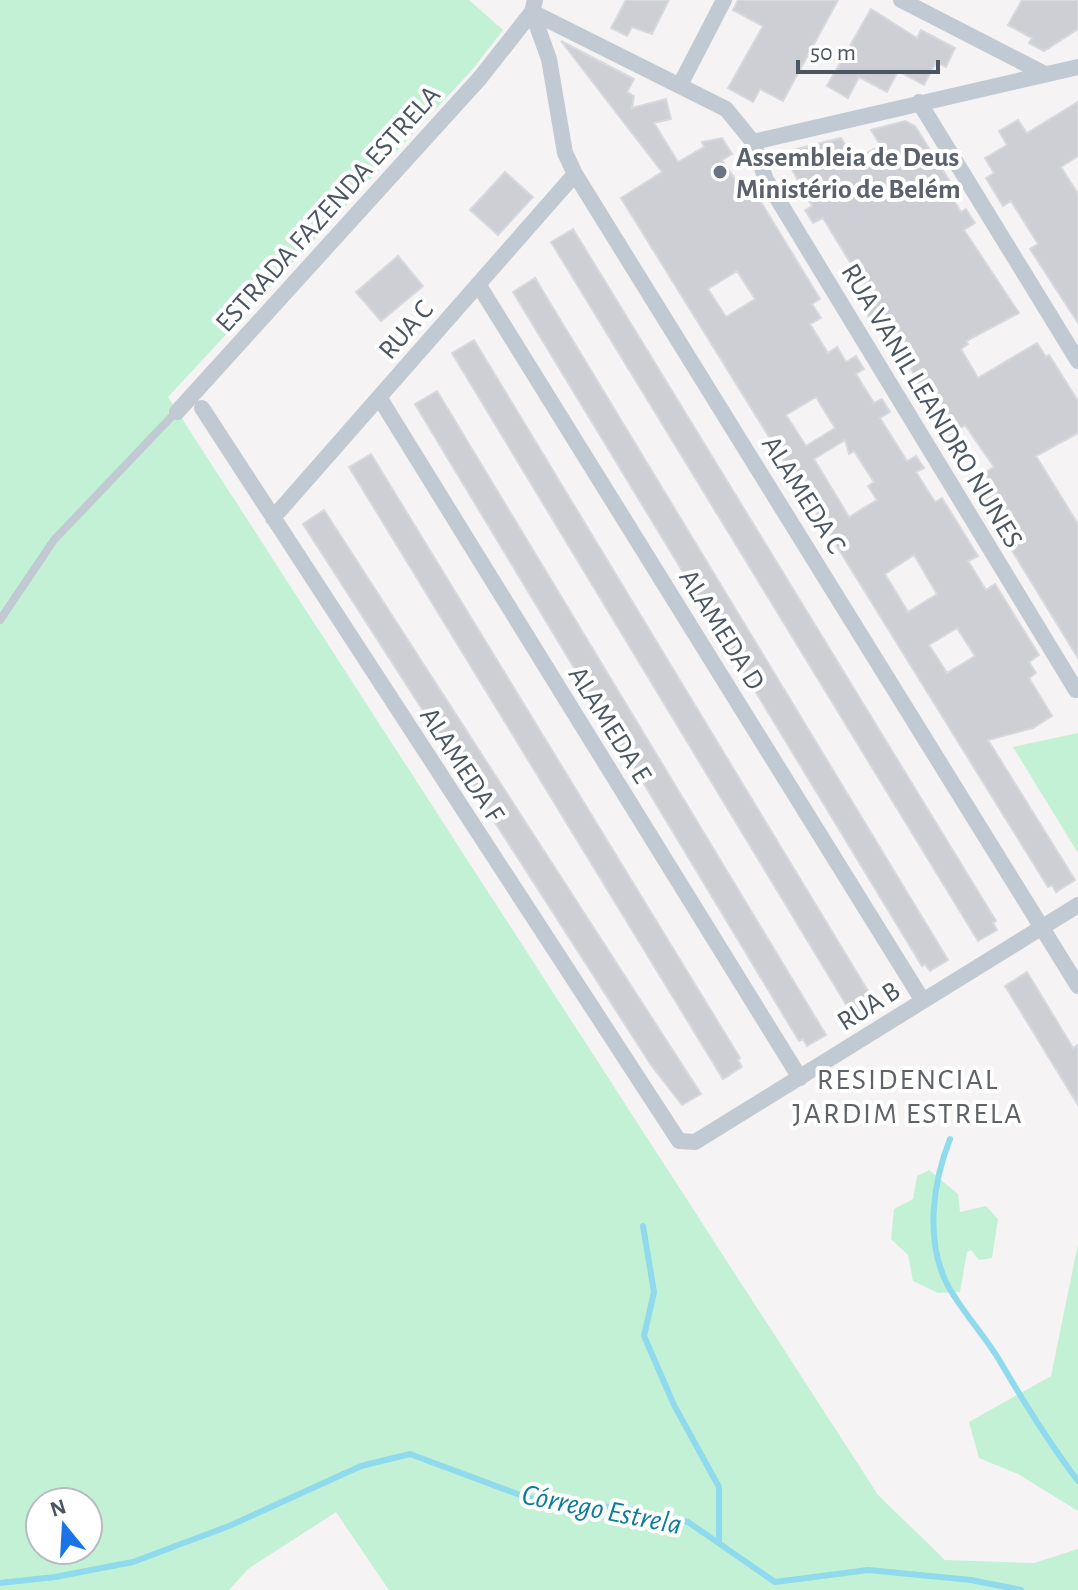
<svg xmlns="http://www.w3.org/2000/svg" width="1078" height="1590" viewBox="0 0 1078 1590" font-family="'Alegreya Sans',sans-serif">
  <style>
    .green { fill: #c3f1d5; fill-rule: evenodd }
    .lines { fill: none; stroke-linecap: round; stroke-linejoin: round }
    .stream { stroke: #90daee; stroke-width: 6 }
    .building { fill: #cdcfd5; stroke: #d7d9de; stroke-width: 2; fill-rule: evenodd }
    .lane { stroke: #c1cad2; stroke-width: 8 }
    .street { stroke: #c1cad2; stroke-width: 16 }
    .worship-dot { fill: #6b7280; stroke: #fff; stroke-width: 3 }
    .labels { text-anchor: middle; stroke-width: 8; stroke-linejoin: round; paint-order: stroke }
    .worship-label { font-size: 28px; font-weight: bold; fill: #5b616d; stroke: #fff; text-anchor: start }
    .street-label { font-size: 28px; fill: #4a5661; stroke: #fff }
    .neighbourhood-label { font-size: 30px; letter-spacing: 2px; fill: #5f6368; stroke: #fff }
    .water-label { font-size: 30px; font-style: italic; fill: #0c7c9b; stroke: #fff }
  </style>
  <rect width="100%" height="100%" fill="#f5f3f3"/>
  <path class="green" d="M0 0H469L503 30 472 70 168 397 878 1495 945 1560 1034 1563 1078 1549V1590H389L336 1512 248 1569 229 1590H0ZM40 1502H88V1550H40Z
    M1078 733V853L1013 747Z
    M929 1170 958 1194 960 1212 986 1206 998 1219 992 1258 979 1260 971 1250 967 1252 960 1292 938 1293 913 1281 908 1255 891 1239 894 1209 913 1199 917 1176Z
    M1078 1244V1511L1018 1474 979 1458 969 1422 1051 1376Z"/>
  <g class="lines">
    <path class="stream" d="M950 1139C933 1182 925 1238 946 1282 960 1310 985 1335 1001 1363 1025 1404 1049 1443 1078 1481
      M643 1226 654 1292 644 1336 674 1405 719 1487V1543
      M0 1583 55 1577 133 1562 229 1526 361 1466 410 1454 528 1498 628 1509 688 1522 775 1582 868 1570 971 1580 1021 1590"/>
  </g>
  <path class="building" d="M626 0H669L652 34 632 27 627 36 611 28Z
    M738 0H838L783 101 760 89 753 102 728 88 763 26 733 10Z
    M1022 0H1078V29L1044 51 1029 43 1032 38 1008 25Z
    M871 9 917 38 921 30 955 48 946 67 936 62 924 85 898 71 887 92 859 77 848 98 827 86Z
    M561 41 634 79 627 92 634 96 632 108 666 99 671 119 654 123 678 162 704 147 702 142 722 138 732 154 722 160 742 189 750 184 820 299 812 304 821 318 810 324 828 353 837 347 846 362 856 356 864 369 856 374 874 403 882 399 890 412 880 418 907 461 916 456 924 468 916 472 935 502 942 498 978 556 968 561 986 590 995 584 1039 655 1029 662 1036 673 1029 678 1052 716 1033 728 988 740 1075 880 1056 892 1052 885 1048 887 621 198 662 172ZM737 271 755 299 726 317 708 289ZM816 397 835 428 806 446 786 415ZM845 440 849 454 854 451 874 482 868 486 877 500 849 517 814 459ZM914 555 937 594 908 612 885 574ZM957 628 975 656 947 673 929 645Z
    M1078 102V156L1061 167 1078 194V323L1030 249 1038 244 1011 201 1003 206 986 178 994 173 985 158 1007 145 999 131 1018 120 1027 133Z
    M905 121 915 126 949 180 943 183 961 212 966 209 975 223 964 230 1019 313 966 341 968 344 961 349 978 378 1037 343 1046 357 1049 355 1078 401V433L1036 456 1078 524V658L987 510 990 508 982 494 986 491 978 477 994 467 965 425 947 436 900 348 896 351 878 321 873 324 866 312 876 305 823 218 813 223 805 210 812 206 789 164 801 157 797 149 841 138 855 161 880 145 871 130Z
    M505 172 533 197 498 235 470 210Z
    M573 229 996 921 993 923 997 930 978 941 551 242Z
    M398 256 423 286 381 321 356 292Z
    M535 278 948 960 930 971 925 964 922 966 513 292Z
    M474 340 871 996 868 998 872 1005 853 1016 452 353Z
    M437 391 826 1035 807 1046 803 1039 799 1041 415 404Z
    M371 454 740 1058 738 1060 742 1067 723 1079 349 467Z
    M324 510 701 1094 682 1105 651 1065 303 524Z
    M1027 972 1073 1048 1078 1045V1105L1005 986Z"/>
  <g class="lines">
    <path class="lane" d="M0 620 54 540 176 412"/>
    <path class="street" d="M901 0 1045 74
      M532 12 549 59 565 153 575 174 1078 986
      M532 12 726 109 753 142 766 180 1076 690
      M680 85 724 0
      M919 102 1078 361
      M753 142 1078 67
      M478 284 923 1001
      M379 397 800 1078
      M202 408 679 1141 695 1142 1078 905
      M177 412 480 78 532 12 535 0
      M273 518 575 174"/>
  </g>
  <circle class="worship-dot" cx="720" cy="172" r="8"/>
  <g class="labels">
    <g class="worship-label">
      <text x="736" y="166">Assembleia de Deus<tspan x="736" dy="32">Ministério de Belém</tspan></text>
    </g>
    <g class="street-label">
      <text transform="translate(327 208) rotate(-48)" y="10">ESTRADA FAZENDA ESTRELA</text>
      <text transform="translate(405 329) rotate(-49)" y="10">RUA C</text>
      <text transform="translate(933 405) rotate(59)" y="10">RUA VANIL LEANDRO NUNES</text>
      <text transform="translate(805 494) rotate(58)" y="10">ALAMEDA C</text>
      <text transform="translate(723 629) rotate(58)" y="10">ALAMEDA D</text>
      <text transform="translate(611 724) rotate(58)" y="10">ALAMEDA E</text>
      <text transform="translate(463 764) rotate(57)" y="10">ALAMEDA F</text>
      <text transform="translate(868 1005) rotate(-32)" y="10">RUA B</text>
    </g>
    <g class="neighbourhood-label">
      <text x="908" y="1089">RESIDENCIAL<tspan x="908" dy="34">JARDIM ESTRELA</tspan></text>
    </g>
    <g class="water-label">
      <text transform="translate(602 1509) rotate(11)" y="10">Córrego Estrela</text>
    </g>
  </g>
  <g transform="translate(64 1526) rotate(342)"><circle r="38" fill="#ffffff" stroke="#b7bbc0" stroke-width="2"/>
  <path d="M0-6L14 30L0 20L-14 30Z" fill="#1a73e8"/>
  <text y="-12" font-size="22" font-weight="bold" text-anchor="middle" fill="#4a5661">N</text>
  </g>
  <path d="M798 60v12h140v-12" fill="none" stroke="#4a5661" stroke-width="4"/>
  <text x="810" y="60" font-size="24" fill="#4a5661" stroke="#ffffff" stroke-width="6" paint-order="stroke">50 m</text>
</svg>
